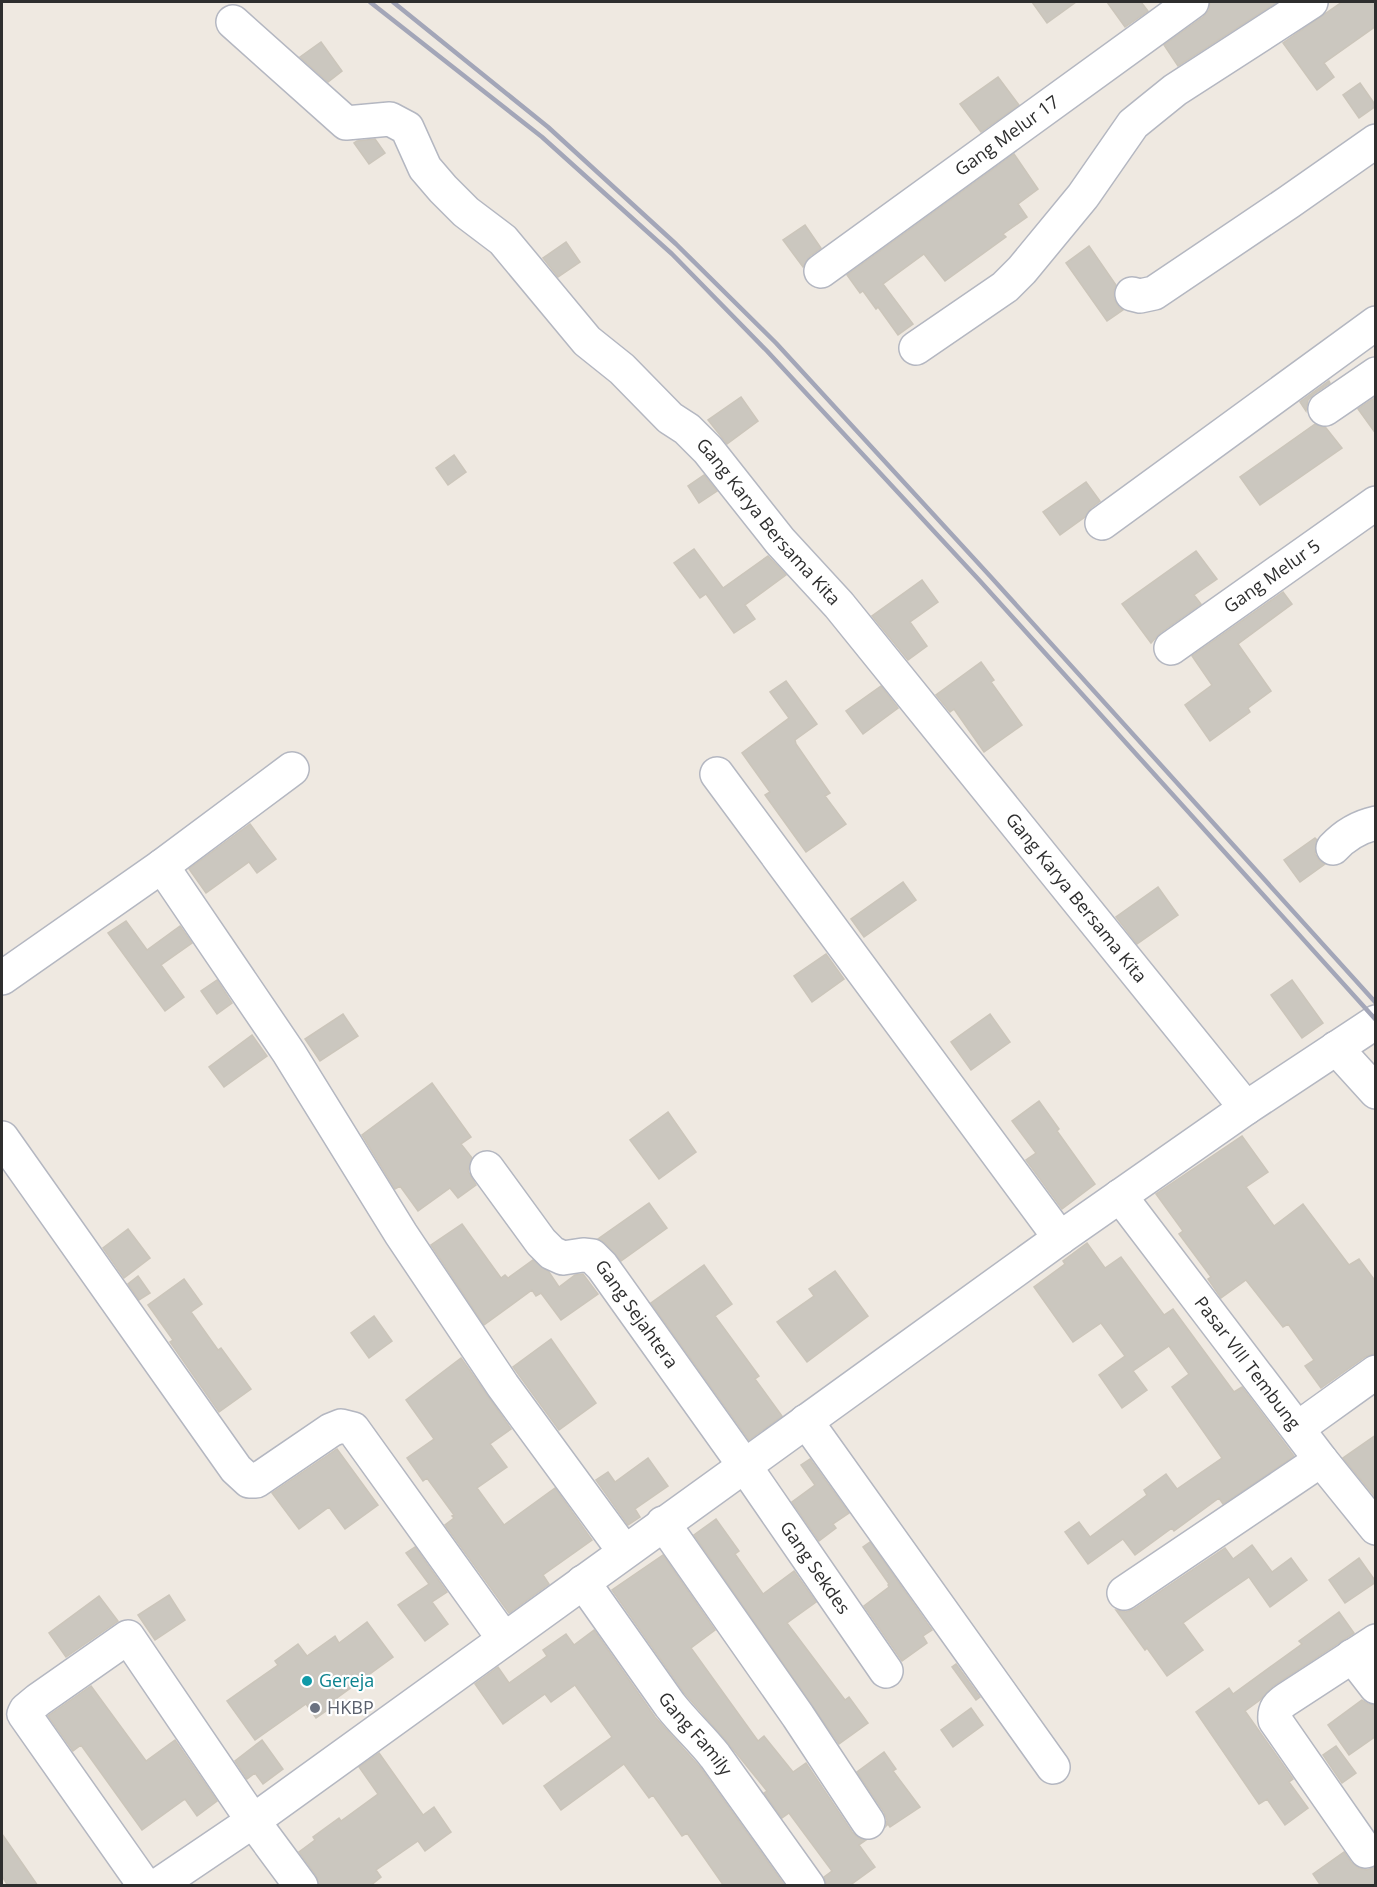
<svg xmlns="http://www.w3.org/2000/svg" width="1377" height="1887" viewBox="0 0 1377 1887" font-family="'Open Sans',sans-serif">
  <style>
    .building { fill: #cbc7bf; stroke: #cbc5ba; stroke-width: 1.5 }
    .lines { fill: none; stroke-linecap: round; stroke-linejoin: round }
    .minor-casing { stroke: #b4b7c1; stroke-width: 36 }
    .minor { stroke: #fff; stroke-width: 33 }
    .rail { stroke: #a3a6b8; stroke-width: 4.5 }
    .culture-dot { fill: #0f9aa8; stroke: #fff; stroke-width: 2 }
    .worship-dot { fill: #6b7280; stroke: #fff; stroke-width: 2 }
    .labels { text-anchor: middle; stroke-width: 4.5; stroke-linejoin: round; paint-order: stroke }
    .street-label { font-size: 18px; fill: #2e2e2e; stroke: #fff }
    .culture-label { font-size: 18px; fill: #0d838f; stroke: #fff; text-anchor: start }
    .worship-label { font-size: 18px; fill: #5b616d; stroke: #fff; text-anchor: start }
  </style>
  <rect width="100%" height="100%" fill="#efe9e1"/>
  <path class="building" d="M1032 2H1076L1047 23Z
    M1107 2H1141L1148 11 1125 27Z
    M1210 2H1277L1178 66 1164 45 1203 17 1209 10Z
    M1342 2H1376V26L1324 63 1334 77 1317 90 1283 43Z
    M321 42 342 71 328 82 300 57Z
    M998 77 1019 105 981 132 960 104Z
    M1360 83 1376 106 1359 118 1343 95Z
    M375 139 385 153 369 164 354 143 357 141Z
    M1014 154 1038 189 1018 204 1027 217 1003 234 1006 237 945 281 924 254 883 284 913 324 898 335 878 307 876 309 863 291 860 293 847 275Z
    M805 225 821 248 810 256 803 267 783 240Z
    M566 242 580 262 558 277 543 258Z
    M1089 246 1116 285 1114 290V299L1119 307 1123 310 1107 321 1066 263Z
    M1329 381 1330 383 1314 394 1308 400 1306 411 1300 402Z
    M741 397 758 421 727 444 708 420Z
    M1376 397V434L1358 409Z
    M1315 424 1326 428 1342 448 1260 505 1240 477Z
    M454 455 466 472 448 485 436 468Z
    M704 475 717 491 699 503 688 486Z
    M1086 482 1100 501 1091 508 1085 517 1060 535 1043 512Z
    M694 549 723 588 768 556 786 575 745 605 755 619 734 633 706 594 700 598 674 563Z
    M1196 551 1217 579 1194 595 1201 604 1160 633 1151 643 1122 604Z
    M922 580 938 602 910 622 927 646 908 660 872 616Z
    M1283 592 1292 604 1238 644 1271 691 1248 708 1250 712 1210 741 1185 705 1212 685 1192 656Z
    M981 662 994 680 991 682 1022 725 984 752 954 709 950 712 936 695Z
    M786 681 817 724 795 740 796 744 830 793 825 796 846 824 806 852 765 795 770 792 742 753 789 718 770 692Z
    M881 686 898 708 863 734 846 711Z
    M250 824 276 859 257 873 249 862 206 893 189 869Z
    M1315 838 1317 840 1315 854 1320 861 1325 864 1300 882 1284 860Z
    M903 882 916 900 864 937 851 919Z
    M1158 887 1178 915 1137 944 1116 917Z
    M126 921 147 950 180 926 192 943 161 965 184 997 165 1011 108 933Z
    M826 954 844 979 812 1002 794 976Z
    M217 980 232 1003 217 1014 201 991Z
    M1292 980 1323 1023 1302 1038 1271 995Z
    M343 1014 358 1036 320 1061 305 1039Z
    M990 1014 1010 1042 971 1070 951 1042Z
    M252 1035 267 1056 224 1087 209 1067Z
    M432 1083 471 1137 461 1144 472 1158 468 1171 476 1185 458 1198 450 1188 418 1211 400 1186 395 1189 362 1135Z
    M1039 1101 1059 1129 1057 1131 1095 1184 1062 1209 1026 1160 1036 1153 1012 1121Z
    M668 1112 696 1152 659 1179 630 1140Z
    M1242 1136 1268 1172 1246 1187 1274 1226 1303 1204 1349 1265 1359 1259 1376 1282V1353L1365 1357 1321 1388 1305 1366 1314 1360 1288 1324 1283 1327 1246 1280 1221 1298 1208 1279 1211 1277 1179 1234 1183 1231 1156 1194Z
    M649 1203 667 1228 621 1261 605 1243 598 1239Z
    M462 1224 501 1278 505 1275 508 1278 533 1260 549 1272 559 1287 575 1275 583 1274 598 1294 561 1320 541 1293 536 1296 532 1290 484 1325 431 1245Z
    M128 1229 150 1258 124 1278 103 1248Z
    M1087 1243 1105 1268 1121 1257 1164 1315 1173 1309 1234 1392 1242 1387 1294 1456 1223 1504 1219 1498 1174 1531 1172 1528 1135 1555 1123 1539 1088 1564 1065 1532 1079 1522 1090 1537 1147 1495 1144 1490 1166 1474 1177 1489 1222 1458 1172 1387 1189 1374 1169 1346 1133 1371 1147 1390 1122 1408 1099 1375 1125 1356 1101 1323 1073 1342 1034 1287 1065 1264 1063 1261Z
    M704 1265 732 1304 715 1316 759 1376 755 1379 782 1416 749 1440 651 1303Z
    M835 1271 868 1316 807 1362 777 1322 814 1296 809 1289Z
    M138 1276 150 1293 139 1300 128 1284Z
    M184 1279 202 1304 191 1312 218 1350 221 1348 251 1389 219 1412 170 1342 173 1340 148 1305Z
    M374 1316 392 1341 369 1358 351 1333Z
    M551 1339 596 1403 559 1430 513 1367Z
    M461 1358 511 1429 490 1444 507 1467 477 1488 504 1525 555 1488 592 1540 543 1575 549 1584 509 1613 445 1525 454 1518 452 1516 454 1515 427 1478 423 1481 407 1458 434 1439 406 1400Z
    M1376 1435V1498L1343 1458Z
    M337 1449 378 1505 345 1529 329 1507 299 1529 272 1493Z
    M648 1458 668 1486 635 1509 640 1517 628 1525 596 1480 608 1472 615 1482Z
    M810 1459 849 1513 833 1524 836 1528 819 1541 792 1502 815 1485 801 1465Z
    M716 1519 739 1551 735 1554 763 1594 794 1571 816 1602 787 1623 845 1700 849 1697 868 1723 839 1744 694 1535Z
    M870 1542 932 1630 923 1636 927 1643 902 1661 864 1606 889 1587 888 1585 889 1584 863 1547Z
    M1252 1545 1272 1572 1291 1558 1307 1580 1270 1607 1249 1577 1217 1599 1183 1623 1203 1650 1167 1676 1147 1648 1145 1650 1116 1610 1126 1612 1134 1609 1225 1548 1233 1559Z
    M415 1547 447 1592 432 1602 448 1624 425 1641 398 1605 429 1584 406 1553Z
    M663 1555 715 1630 691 1648 758 1741 764 1736 793 1772 806 1763 852 1832 859 1838 866 1840 859 1845 875 1867 849 1886H827L824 1877 832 1871 789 1813 782 1818 764 1793 767 1791 724 1738 685 1694 612 1590Z
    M1359 1558 1376 1582 1345 1603 1329 1580Z
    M169 1595 185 1620 155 1640 138 1615Z
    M99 1596 118 1621 66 1657 49 1633Z
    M1339 1612 1354 1633 1273 1686 1260 1700 1245 1711 1293 1779 1289 1782 1308 1808 1285 1825 1267 1799 1259 1804 1196 1712 1229 1688 1233 1694 1302 1644 1299 1641Z
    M367 1622 393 1657 337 1698 339 1702 316 1718 306 1704 255 1740 227 1701 278 1665 275 1661 298 1644 307 1656 335 1636 339 1643Z
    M594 1630 655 1717 700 1767 785 1886H724L687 1833 682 1836 653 1795 649 1798 624 1764 561 1810 544 1786 612 1737 575 1685 551 1702 545 1694 503 1724 475 1684 498 1667 509 1683 547 1656 543 1650 566 1634 574 1645Z
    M956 1664 980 1697 976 1700 952 1667Z
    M91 1686 146 1761 175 1740 217 1801 197 1816 185 1799 142 1830 81 1745 73 1751 48 1716Z
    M1362 1700 1368 1704 1376 1705V1736L1349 1755 1328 1725Z
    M971 1708 983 1725 953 1747 941 1730Z
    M262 1740 283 1769 263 1784 255 1773 247 1779 235 1761Z
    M1336 1746 1356 1773 1342 1783 1323 1755Z
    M884 1752 896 1769 893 1771 920 1807 890 1827 888 1824 886 1826 887 1820 884 1812 857 1772Z
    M379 1753 423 1815 434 1807 451 1832 425 1851 418 1841 376 1870 381 1877 370 1886H319L316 1875 299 1852 315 1840 313 1837 339 1818 341 1821 378 1794 359 1767Z
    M2 1834 38 1886H8L2 1876Z
    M1344 1852 1351 1862 1359 1868 1367 1870 1376 1867V1886H1321L1313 1874Z"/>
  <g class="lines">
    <defs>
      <g id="minor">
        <path id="s1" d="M233 22 346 123 390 119 407 128 425 168 443 189 466 212 503 240 587 341 622 369 670 418 687 429 708 450 780 541 839 605 1246 1108"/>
        <path id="s2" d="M821 271 1192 2"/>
        <path d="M1132 294 1140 296 1154 293 1289 202 1376 141"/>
        <path d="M916 348 1005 287 1022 270 1083 196 1133 124 1149 111 1175 90 1311 2"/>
        <path d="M1325 409 1376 374"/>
        <path d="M1102 523 1376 323"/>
        <path id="s3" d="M1171 648 1376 503"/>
        <path d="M717 774 1060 1238"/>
        <path d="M1333 848C1345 835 1358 827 1376 823"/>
        <path d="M162 866 289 1053 401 1234 503 1386 624 1551"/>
        <path d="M2 978 162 866 292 769"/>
        <path d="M1336 1048 1376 1092"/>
        <path d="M2 1138 236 1469 249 1481H256L331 1430 341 1426 353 1429 504 1639"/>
        <path id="s4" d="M487 1168 541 1242 552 1253 563 1258 583 1255 592 1256 602 1266 744 1465 886 1671"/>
        <path id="s5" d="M1120 1196 1321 1460 1376 1528"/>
        <path d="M806 1421 1053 1767"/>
        <path d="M1298 1428 1376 1372"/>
        <path d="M663 1523 798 1716 868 1822"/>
        <path id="s6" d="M583 1582 670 1705C684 1723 701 1738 715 1756L808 1886"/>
        <path d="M1124 1593 1321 1460"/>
        <path d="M1352 1656 1376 1687"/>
        <path d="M1366 1851 1275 1720C1274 1709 1278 1705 1287 1699L1376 1641"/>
        <path d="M145 1886 24 1714 26 1710 38 1700 128 1637 253 1821 301 1886"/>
        <path d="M157 1886 253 1821 1060 1238 1246 1108 1376 1022"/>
      </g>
    </defs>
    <use href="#minor" class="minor-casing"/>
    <use href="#minor" class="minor"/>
    <path class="rail" d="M370 2 542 137 672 254 767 351 980 581 1376 1020
      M393 2 548 127 676 244 776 343 990 576 1376 1003"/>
  </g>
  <circle class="culture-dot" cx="307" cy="1681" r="6"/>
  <circle class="worship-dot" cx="315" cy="1708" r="6"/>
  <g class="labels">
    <g class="street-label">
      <text dy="6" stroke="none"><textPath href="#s2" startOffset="230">Gang Melur 17</textPath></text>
      <text dy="6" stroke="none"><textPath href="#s1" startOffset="754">Gang Karya Bersama Kita</textPath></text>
      <text dy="6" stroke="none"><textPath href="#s3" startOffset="124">Gang Melur 5</textPath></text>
      <text dy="6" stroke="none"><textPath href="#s1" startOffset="1240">Gang Karya Bersama Kita</textPath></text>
      <text dy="6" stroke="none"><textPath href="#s4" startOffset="222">Gang Sejahtera</textPath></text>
      <text dy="6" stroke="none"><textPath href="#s5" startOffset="210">Pasar VIII Tembung</textPath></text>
      <text dy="6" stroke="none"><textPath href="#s4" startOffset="532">Gang Sekdes</textPath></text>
      <text dy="6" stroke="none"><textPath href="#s6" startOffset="189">Gang Family</textPath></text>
    </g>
    <g class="culture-label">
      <text x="319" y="1687">Gereja</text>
    </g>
    <g class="worship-label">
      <text x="327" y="1714">HKBP</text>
    </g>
  </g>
  <rect width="1377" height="1887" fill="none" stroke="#2e2e2e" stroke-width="6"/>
</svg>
